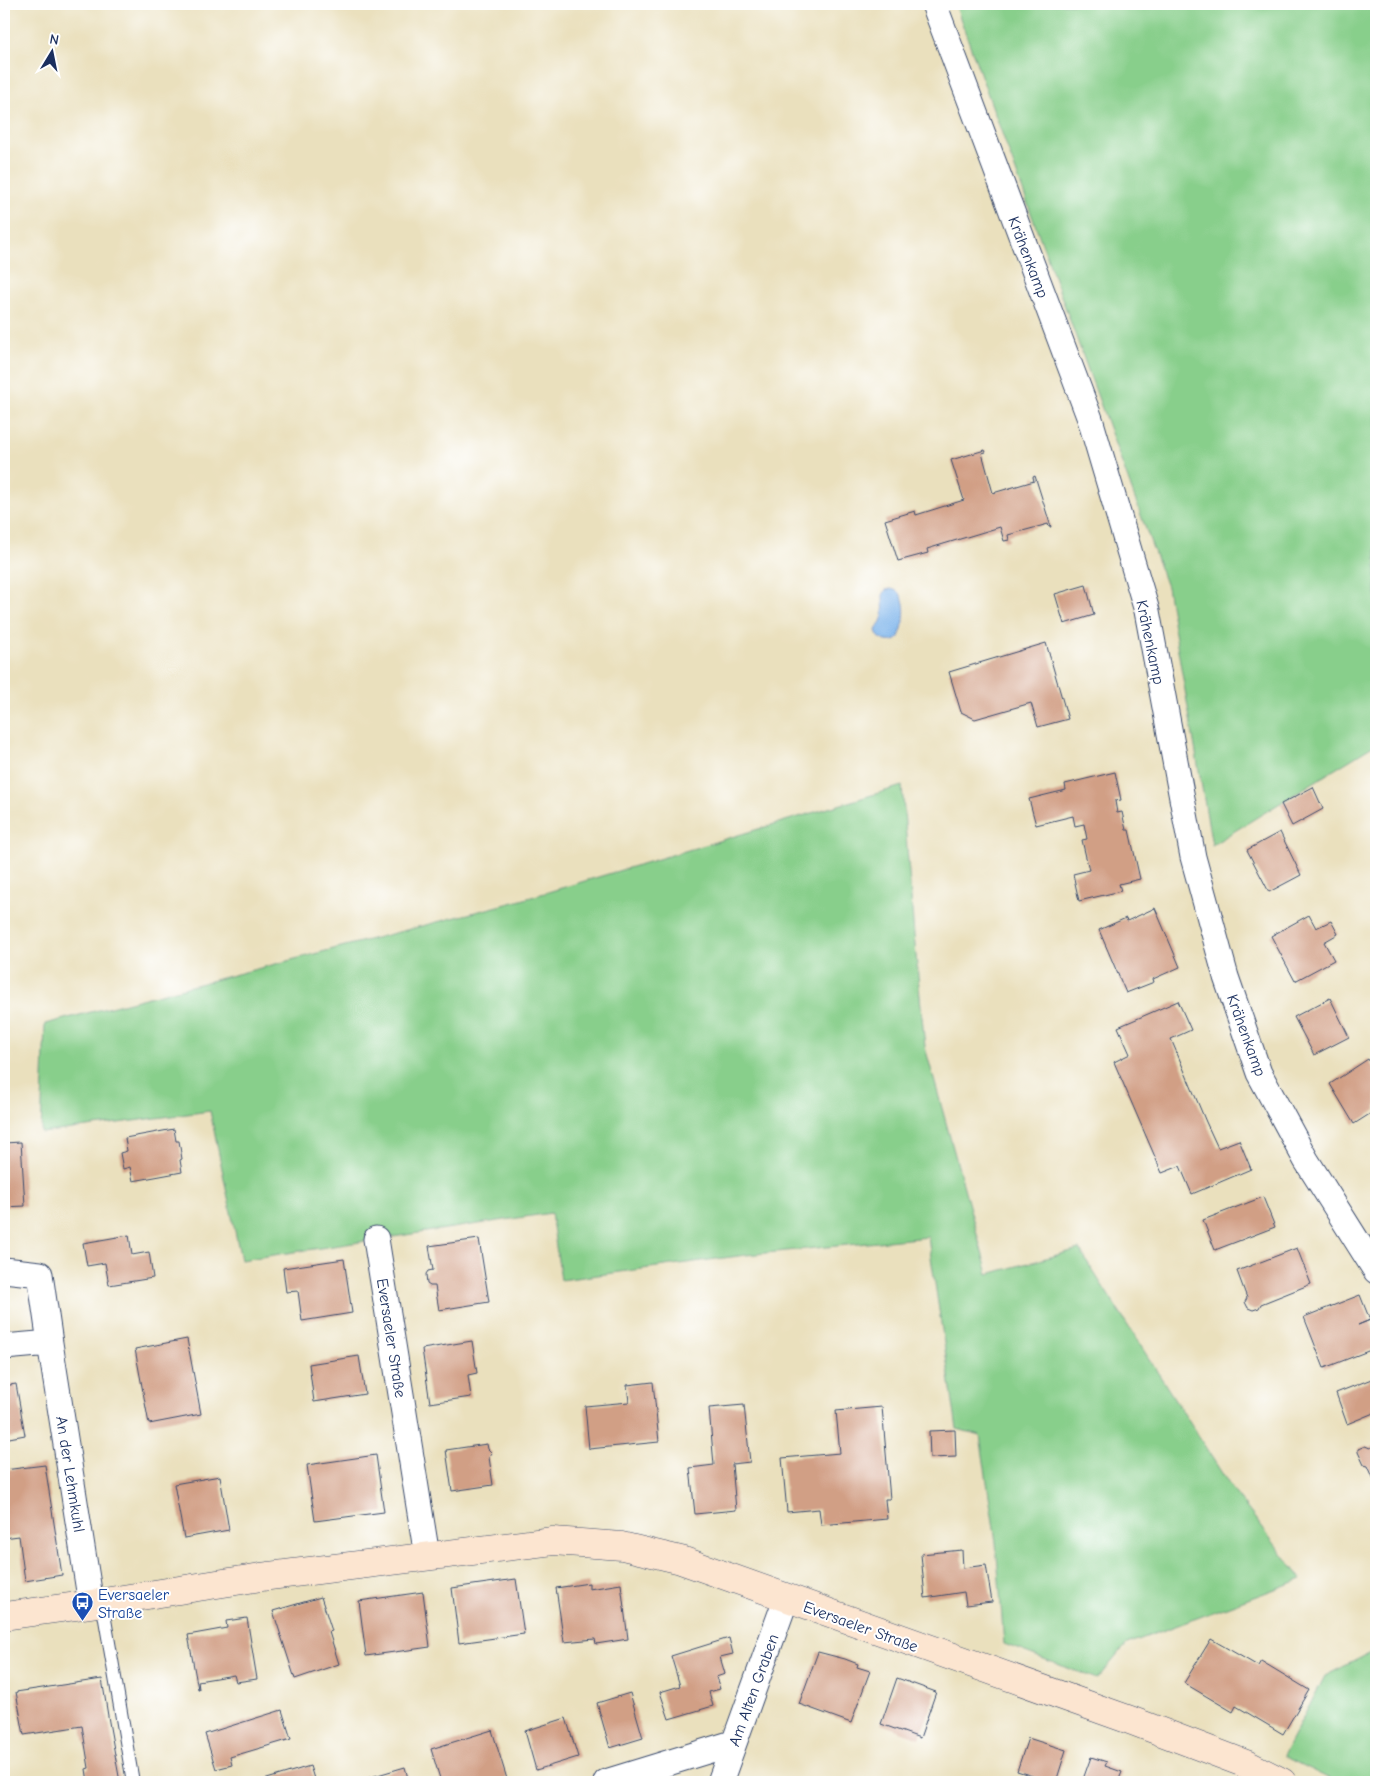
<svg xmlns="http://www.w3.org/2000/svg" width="1380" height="1786" viewBox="0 0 1380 1786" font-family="'Comic Neue',sans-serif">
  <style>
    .green { fill: #88cf8b; stroke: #527f74 }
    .water { fill: #7ab2ea; stroke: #4a70a4 }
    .building { fill: #d19f85 }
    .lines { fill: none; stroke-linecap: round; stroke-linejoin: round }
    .lane-casing { stroke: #3a4a6c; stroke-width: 14 }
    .street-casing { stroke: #3a4a6c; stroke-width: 27 }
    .secondary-casing { stroke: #3a4a6c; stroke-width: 29 }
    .lane { stroke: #fff; stroke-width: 12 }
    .street { stroke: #fff; stroke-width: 25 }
    .secondary { stroke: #fce5d0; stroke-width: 28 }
    .labels { text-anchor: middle; stroke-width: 4; stroke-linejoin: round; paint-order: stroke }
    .street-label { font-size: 16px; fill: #1b2f5e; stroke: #fff }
    .transit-label { font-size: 16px; fill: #164399; stroke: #fff; text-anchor: start }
  </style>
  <rect width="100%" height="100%" fill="#fff"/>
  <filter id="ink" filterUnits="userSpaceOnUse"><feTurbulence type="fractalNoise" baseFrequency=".02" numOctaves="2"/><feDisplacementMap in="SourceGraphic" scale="10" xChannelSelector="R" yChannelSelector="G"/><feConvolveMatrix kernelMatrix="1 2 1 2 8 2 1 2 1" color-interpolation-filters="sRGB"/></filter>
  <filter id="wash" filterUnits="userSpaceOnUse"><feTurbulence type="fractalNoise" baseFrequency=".0096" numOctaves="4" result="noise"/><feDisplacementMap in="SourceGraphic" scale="20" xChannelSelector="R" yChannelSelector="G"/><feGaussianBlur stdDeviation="1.12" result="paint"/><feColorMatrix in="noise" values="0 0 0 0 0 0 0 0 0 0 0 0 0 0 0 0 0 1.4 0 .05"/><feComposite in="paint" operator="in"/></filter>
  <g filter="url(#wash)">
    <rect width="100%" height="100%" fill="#eae0bd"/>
    <path class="green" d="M955 4H1376V744L1212 845 1167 587Z
      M902 786 914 935 925 1047 988 1274 1079 1249 1232 1489 1302 1579 1127 1644 1097 1679 1004 1644 996 1542 980 1435 957 1429 928 1237 746 1255 561 1280 551 1213 241 1260 210 1111 41 1133 45 1024 518 901Z
      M1376 1650V1782H1336L1283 1756 1325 1676Z"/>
    <path class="water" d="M891 589C911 592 905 626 898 639 889 644 878 641 876 630 886 615 883 612 883 595L886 590Z"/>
    <g id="blocks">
      <path class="building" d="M985 450 986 452 982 453 993 493 1034 481 1033 477 1035 476 1051 527H1049L1048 524 1008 535 1009 540 1004 541 1000 527 927 549 928 553 898 561 885 520 915 511 916 515 964 500 951 460Z
        M1086 585 1094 615 1064 624 1055 594Z
        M1046 643 1068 719 1038 727 1031 703 975 719 961 712 949 672Z
        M1115 772 1121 800 1115 801 1117 813 1122 812 1126 830H1129L1140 879 1119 884 1121 891 1079 901 1073 874 1089 870 1082 840 1087 839 1084 824 1075 826 1073 816 1036 825 1029 799 1066 790 1065 784Z
        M1313 787 1323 809 1292 826 1281 804Z
        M1280 832 1301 875 1269 892 1247 850Z
        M1155 908 1180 967 1153 979 1154 982 1126 993 1099 930 1126 918 1127 921Z
        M1309 915 1316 928 1331 921 1338 934 1324 942 1334 960 1295 981 1271 936Z
        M1330 998 1349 1037 1314 1055 1294 1017Z
        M1178 1001 1191 1030 1171 1039 1206 1122 1218 1148 1239 1140 1251 1169 1192 1194 1180 1166 1162 1173 1114 1062 1130 1054 1118 1027Z
        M1368 1059 1376 1072V1110L1354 1124 1330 1084Z
        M174 1129 176 1141H179L182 1159 180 1160 182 1172 133 1181 130 1167 123 1169 120 1153 127 1151 125 1138Z
        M21 1142 25 1206 4 1207V1143Z
        M1263 1197 1275 1227 1215 1250 1203 1220Z
        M129 1235 132 1255 149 1252 153 1278 109 1285 105 1263 87 1266 83 1243Z
        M479 1239 489 1302 439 1310 435 1286H430L427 1284 426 1274 428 1271 433 1270 429 1246Z
        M1297 1248 1311 1284 1261 1304 1259 1308 1253 1310 1248 1308 1245 1302 1247 1298 1237 1271Z
        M344 1259 352 1313 302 1321 298 1291 286 1292 283 1268Z
        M1360 1295 1370 1320 1358 1325 1370 1320 1376 1336V1348L1324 1368 1304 1317Z
        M187 1339 201 1414 149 1424 135 1349Z
        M472 1341 477 1373 468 1375 471 1397 430 1403 422 1349Z
        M359 1356 365 1394 314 1402 309 1364Z
        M1374 1378 1376 1379V1412L1347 1424 1336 1393Z
        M653 1382 659 1442 589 1449 585 1406 629 1402 627 1385Z
        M16 1384 25 1435 4 1439V1386Z
        M744 1405 750 1462 732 1464 736 1510 695 1514 690 1468 714 1465 709 1408Z
        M882 1407 890 1499H885L887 1519 821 1525 819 1509 787 1512 782 1458 840 1453 836 1411Z
        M955 1430 956 1457 930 1458 929 1431Z
        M487 1444 488 1449 492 1453 489 1457 493 1485 452 1491 446 1450Z
        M1376 1445V1484L1368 1466 1364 1465 1358 1452V1449L1365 1446 1370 1448Z
        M376 1455 384 1512 315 1521 307 1465Z
        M45 1465 62 1575 25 1581 19 1536 4 1538V1470Z
        M220 1476 229 1530 184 1538 174 1484Z
        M962 1550 963 1568 986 1565 992 1602 966 1605 964 1592 925 1598 921 1554Z
        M516 1579 524 1634 459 1643 452 1588Z
        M589 1583V1589L621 1584 628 1639 596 1644 595 1639 564 1642 556 1588Z
        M423 1592 430 1647 366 1656 359 1601Z
        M321 1597 332 1631 329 1632 339 1664 295 1679 273 1611Z
        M247 1618 257 1679 236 1682 234 1675 198 1681 199 1689H198L188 1635 227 1628 226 1621Z
        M729 1638 733 1654 720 1657 725 1674 716 1677 720 1689 709 1692 713 1706 669 1719 660 1692 680 1686 671 1656Z
        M1211 1639 1258 1666 1261 1661 1309 1690 1283 1734 1236 1706 1233 1712 1184 1683Z
        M818 1652 845 1659 858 1664 857 1667 870 1671 851 1723 799 1704Z
        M897 1678 936 1692 920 1738 881 1724Z
        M102 1679 109 1722 120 1782H88L86 1769 89 1768 82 1726 24 1735 16 1692Z
        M630 1693 643 1738 610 1748 597 1703Z
        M282 1710 291 1739 230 1757 232 1765 216 1769 205 1734Z
        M566 1718 578 1757 536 1770 525 1731Z
        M492 1730 507 1779 495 1782H441L431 1749Z
        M1028 1738 1066 1750 1056 1782H1051L1017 1771Z
        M1091 1757 1107 1762 1105 1766 1122 1772 1118 1782H1082Z
        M310 1766 315 1782H257Z
        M405 1767 409 1782H354Z"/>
    </g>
  </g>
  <g filter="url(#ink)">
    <use href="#blocks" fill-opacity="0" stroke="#3a4a6c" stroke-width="1"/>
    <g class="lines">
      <defs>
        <path id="lane" d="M102 1602 133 1782"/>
        <path id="street" d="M934 4 1090 419 1147 611 1193 857 1226 977 1259 1073 1306 1160 1376 1271
          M376 1239 427 1556
          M4 1270 40 1274 50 1343
          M4 1347 50 1343 91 1604
          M606 1782 733 1743
          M720 1782 786 1599"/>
        <path id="secondary" d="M4 1616 91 1604 261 1577 553 1541 622 1546 681 1560 1130 1720 1246 1764 1282 1782"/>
      </defs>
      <use href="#lane" class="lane-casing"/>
      <use href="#street" class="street-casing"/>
      <use href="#secondary" class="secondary-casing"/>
      <use href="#lane" class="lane"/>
      <use href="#street" class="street"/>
      <use href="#secondary" class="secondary"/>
    </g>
  </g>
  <defs>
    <symbol id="bus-pin" viewBox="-11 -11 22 30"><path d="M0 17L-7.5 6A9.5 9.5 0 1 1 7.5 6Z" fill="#1a4fb4" stroke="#fff"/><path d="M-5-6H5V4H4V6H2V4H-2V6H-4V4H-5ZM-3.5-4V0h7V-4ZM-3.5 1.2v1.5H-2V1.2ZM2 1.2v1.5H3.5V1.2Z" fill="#fff"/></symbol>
  </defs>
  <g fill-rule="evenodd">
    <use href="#bus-pin" x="70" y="1590" width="25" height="34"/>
  </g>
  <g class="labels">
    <g class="street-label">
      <text transform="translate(1029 257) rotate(69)" y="6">Krähenkamp</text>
      <text transform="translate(1151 642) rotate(78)" y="6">Krähenkamp</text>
      <text transform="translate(1247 1035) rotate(70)" y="6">Krähenkamp</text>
      <text transform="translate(392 1338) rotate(81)" y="6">Eversaeler Straße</text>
      <text transform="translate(71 1474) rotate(81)" y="6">An der Lehmkuhl</text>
      <text transform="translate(861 1626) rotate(20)" y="6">Eversaeler Straße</text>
      <text transform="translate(753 1690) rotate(-70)" y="6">Am Alten Graben</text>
    </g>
    <g class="transit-label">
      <text x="98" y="1600">Eversaeler<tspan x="98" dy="18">Straße</tspan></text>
    </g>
  </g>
  <rect width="1380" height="1786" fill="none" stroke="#fff" stroke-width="20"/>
  <g transform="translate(52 52) rotate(10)" stroke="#ffffff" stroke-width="4" paint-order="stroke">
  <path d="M0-4L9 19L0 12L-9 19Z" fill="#1b2f5e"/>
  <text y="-8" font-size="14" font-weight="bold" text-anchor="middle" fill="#1b2f5e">N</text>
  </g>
</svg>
